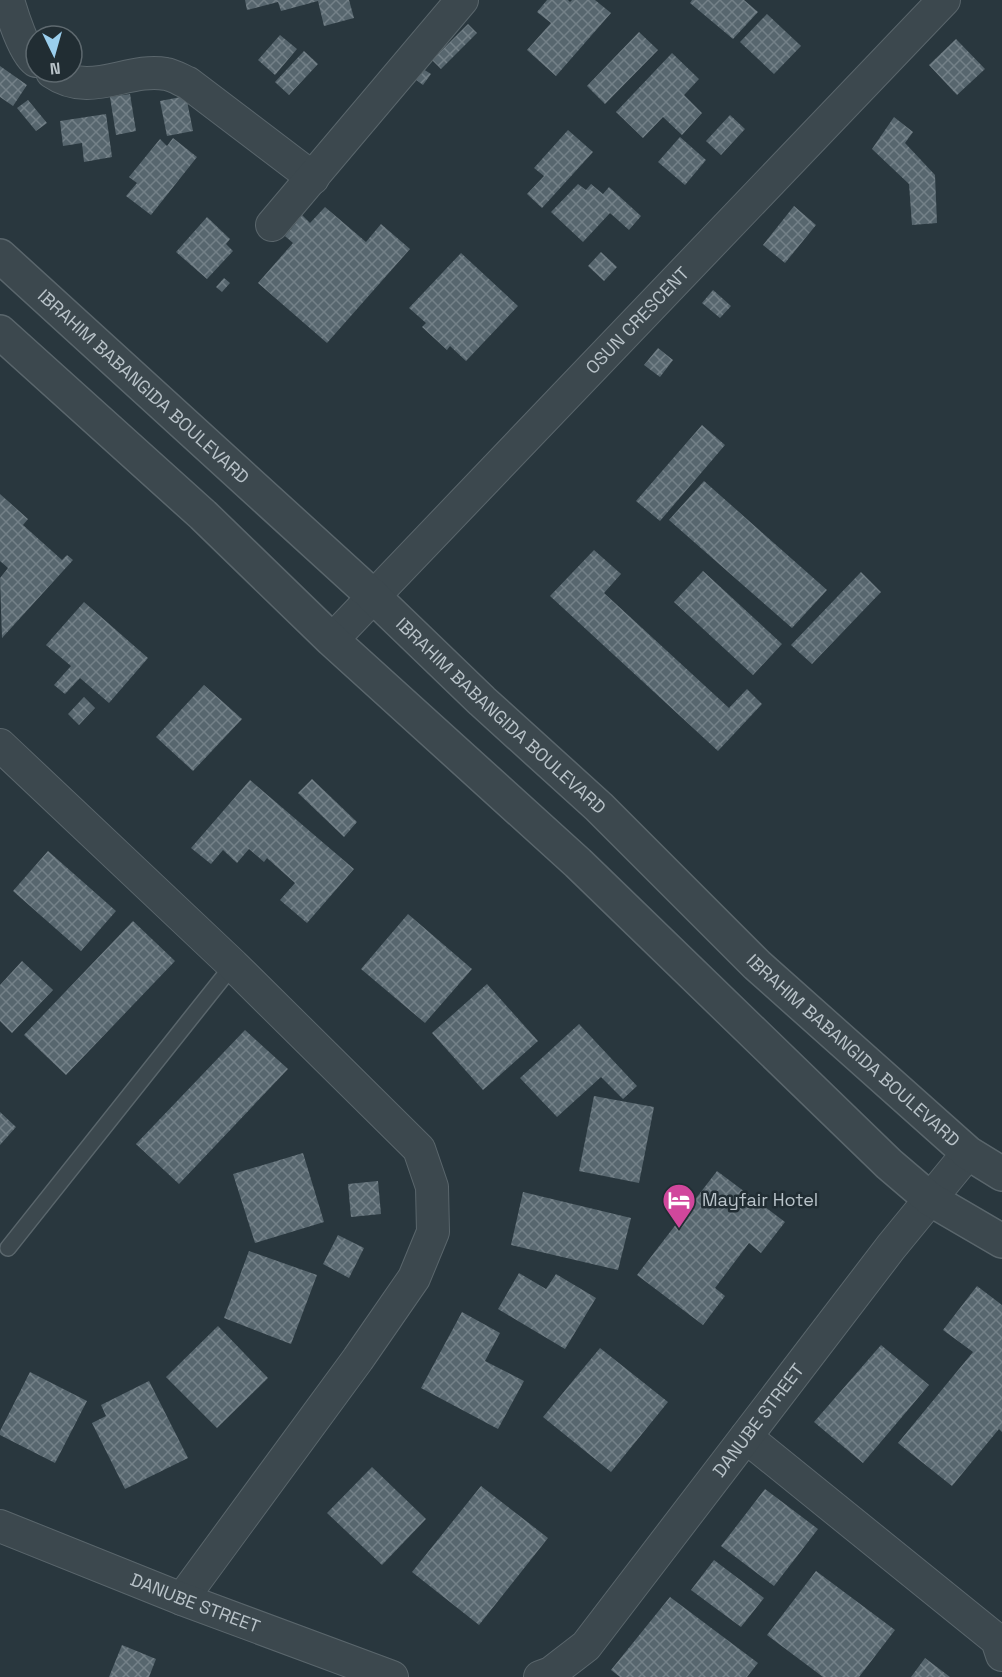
<svg xmlns="http://www.w3.org/2000/svg" width="1002" height="1677" viewBox="0 0 1002 1677" font-family="'Space Grotesk',sans-serif">
  <style>
    .building { fill: url(#building-cross-hatch) }
    .lines { fill: none; stroke-linecap: round; stroke-linejoin: round }
    .service-casing { stroke: #5a666c; stroke-width: 18 }
    .minor-casing { stroke: #5a666c; stroke-width: 34 }
    .tertiary-casing { stroke: #5a666c; stroke-width: 36 }
    .service { stroke: #3c484e; stroke-width: 15 }
    .minor { stroke: #3c484e; stroke-width: 32 }
    .tertiary { stroke: #3c484e; stroke-width: 33 }
    .labels { text-anchor: middle; stroke-width: 5; stroke-linejoin: round; paint-order: stroke }
    .street-label { font-size: 18px; fill: #b9c3c9; stroke: #212d33 }
    .poi-label { font-size: 18px; fill: #b9c3c9; stroke: #212d33; text-anchor: start }
  </style>
  <defs>
    <pattern id="building-cross-hatch" width="8" height="8" patternUnits="userSpaceOnUse" patternTransform="scale(1.5)"><rect width="8" height="8" fill="#57666e"/><path d="M0 0l8 8M0 8l8-8" fill="none" stroke="#748188"/></pattern>
  </defs>
  <rect width="100%" height="100%" fill="#29373e"/>
  <path class="building" d="M245 0H349L354 18 324 26 318 1 281 11 278 2 247 10Z
    M547 0H568L570 2 572 0H595L611 13 556 76 527 50 551 23 537 12Z
    M692 0H744L758 12 733 39 690 3Z
    M767 14 801 46 774 74 740 42Z
    M468 24 477 33 441 69 432 60Z
    M639 32 658 50 605 104 587 86Z
    M280 35 297 49 275 75 258 60Z
    M956 39 985 69 957 95 929 65Z
    M304 51 318 64 289 95 275 82Z
    M672 53 699 79 684 95 702 113 682 135 663 117 643 138 616 112Z
    M0 66 27 85 13 106 0 97Z
    M423 69 431 74 423 85 415 79Z
    M130 94 136 131 116 135 110 97Z
    M186 96 193 131 167 136 160 101Z
    M28 100 47 123 36 131 17 108Z
    M106 114 112 157 84 162 82 143 63 146 60 121Z
    M730 115 745 129 721 155 706 141Z
    M894 117 913 132 905 143 935 175 937 223 912 225 909 184 872 149Z
    M568 130 593 152 542 208 527 194 544 176 534 168Z
    M680 137 706 160 685 185 658 162Z
    M173 138 197 157 151 215 126 196 137 183 129 177 160 139 167 146Z
    M578 184 586 190 591 184 603 194 609 187 641 216 629 230 610 213 583 242 551 212Z
    M794 206 816 225 785 263 763 245Z
    M325 207 366 242 381 224 410 249 327 343 258 283 293 243 285 236 295 224 302 215 310 223Z
    M207 217 230 239 226 244 233 251 207 279 176 252Z
    M601 252 617 267 604 281 588 266Z
    M461 253 518 306 466 361 450 346 447 350 422 327 426 323 409 308Z
    M224 278 230 283 222 292 216 287Z
    M713 290 731 306 720 318 702 303Z
    M658 348 673 360 660 377 644 365Z
    M702 425 725 445 660 521 636 501Z
    M704 481 827 590 792 628 669 520Z
    M0 494 28 519 23 525 62 560 67 555 73 560 2 638 0 578 8 568 0 561Z
    M594 550 621 574 604 593 729 708 747 689 762 704 718 751 550 596Z
    M703 571 782 644 753 675 674 602Z
    M861 572 881 592 812 664 791 645Z
    M84 602 148 658 109 703 80 678 65 694 54 685 71 666 46 645Z
    M204 685 242 719 193 771 156 737Z
    M84 697 95 708 79 725 68 714Z
    M312 779 357 822 344 837 298 793Z
    M250 780 354 869 307 923 280 900 295 883 267 858 264 862 249 849 237 863 223 850 211 864 191 848Z
    M48 851 116 911 81 951 13 891Z
    M408 914 472 969 425 1023 361 969Z
    M133 921 175 961 66 1075 24 1035Z
    M22 961 53 990 12 1033 0 1021V985Z
    M487 984 538 1041 483 1090 432 1033Z
    M579 1024 637 1086 623 1099 601 1077 557 1117 520 1078Z
    M245 1030 288 1069 179 1184 136 1144Z
    M594 1096 654 1107 639 1183 579 1171Z
    M0 1112 16 1127 0 1145Z
    M303 1153 324 1222 255 1243 233 1174Z
    M717 1171 785 1222 761 1253 749 1243 715 1288 725 1296 703 1325 637 1275Z
    M378 1181 381 1214 351 1217 348 1184Z
    M523 1192 631 1218 618 1270 511 1245Z
    M338 1235 364 1248 349 1278 323 1264Z
    M249 1251 317 1275 291 1344 224 1318Z
    M519 1273 546 1289 556 1274 596 1298 565 1349 498 1309Z
    M977 1286 1002 1305V1432L999 1429 952 1486 898 1443 973 1352 943 1330Z
    M462 1312 500 1333 485 1361 524 1381 498 1429 421 1388Z
    M218 1326 268 1378 217 1428 166 1377Z
    M881 1345 929 1385 863 1463 814 1422Z
    M600 1348 668 1402 611 1472 543 1417Z
    M30 1372 87 1401 55 1463 0 1435V1431Z
    M149 1381 188 1458 125 1489 92 1423 106 1416 101 1405Z
    M372 1467 426 1519 382 1565 327 1513Z
    M481 1486 548 1538 479 1625 412 1572Z
    M765 1489 818 1529 774 1586 721 1546Z
    M714 1560 764 1598 741 1627 691 1590Z
    M816 1571 895 1630 859 1677H823L767 1635Z
    M670 1597 758 1663 747 1677H620L611 1670Z
    M122 1645 156 1659 149 1677H109Z
    M925 1658 950 1677H911Z"/>
  <g class="lines">
    <defs>
      <path id="service" d="M8 1248 233 965"/>
      <g id="minor">
        <path d="M8 0C12 14 24 53 36 61"/>
        <path d="M52 72C91 99 127 67 166 74 173 75 181 80 188 83L313 178"/>
        <path d="M272 225 462 0"/>
        <path id="s1" d="M332 640 944 0"/>
        <path d="M0 745 233 965 419 1149 432 1187 433 1232 414 1278 358 1359 182 1599"/>
        <path d="M746 1437 997 1640 1002 1655"/>
        <path id="s2" d="M0 1526 182 1599 392 1677"/>
        <path id="s3" d="M540 1677 551 1673 586 1646 891 1247 968 1153"/>
      </g>
      <g id="tertiary">
        <path id="s4" d="M0 256 373 596 482 701 599 807 757 965 968 1153 1002 1174"/>
        <path d="M0 332 203 515 332 640 578 863 889 1164 930 1199 1002 1241"/>
      </g>
    </defs>
    <use href="#service" class="service-casing"/>
    <use href="#minor" class="minor-casing"/>
    <use href="#tertiary" class="tertiary-casing"/>
    <use href="#service" class="service"/>
    <use href="#minor" class="minor"/>
    <use href="#tertiary" class="tertiary"/>
  </g>
  <defs>
    <symbol id="hotel-pin" viewBox="-11 -11 22 30"><path d="M0 17L-7.5 6A9.5 9.5 0 1 1 7.5 6Z" fill="#d1479c" stroke="#212d33"/><path d="M-6-4.5h1.5V1H6V5H4.5V3h-9V5H-6ZM-4 0a1.8 1.8 0 1 1 3.6 0ZM.5 0V-2.5h3Q6-2.5 6 0Z" fill="#fff"/></symbol>
  </defs>
  <g fill-rule="evenodd">
    <use href="#hotel-pin" x="660" y="1181" width="38" height="52"/>
  </g>
  <g class="labels">
    <g class="street-label">
      <text dy="6" stroke="none"><textPath href="#s1" startOffset="442">OSUN CRESCENT</textPath></text>
      <text dy="6" stroke="none"><textPath href="#s4" startOffset="194">IBRAHIM BABANGIDA BOULEVARD</textPath></text>
      <text dy="6" stroke="none"><textPath href="#s4" startOffset="680">IBRAHIM BABANGIDA BOULEVARD</textPath></text>
      <text dy="6" stroke="none"><textPath href="#s4" startOffset="1166">IBRAHIM BABANGIDA BOULEVARD</textPath></text>
      <text dy="6" stroke="none"><textPath href="#s3" startOffset="340">DANUBE STREET</textPath></text>
      <text dy="6" stroke="none"><textPath href="#s2" startOffset="210">DANUBE STREET</textPath></text>
    </g>
    <g class="poi-label">
      <text x="702" y="1206">Mayfair Hotel</text>
    </g>
  </g>
  <g transform="translate(54 54) rotate(175)"><circle r="28" fill="#212d33" stroke="#5e696f" stroke-width="1.5"/>
  <path d="M0-4.5L10 22L0 15L-10 22Z" fill="#9aceed"/>
  <text y="-9" font-size="16" font-weight="bold" text-anchor="middle" fill="#b9c3c9">N</text>
  </g>
</svg>
